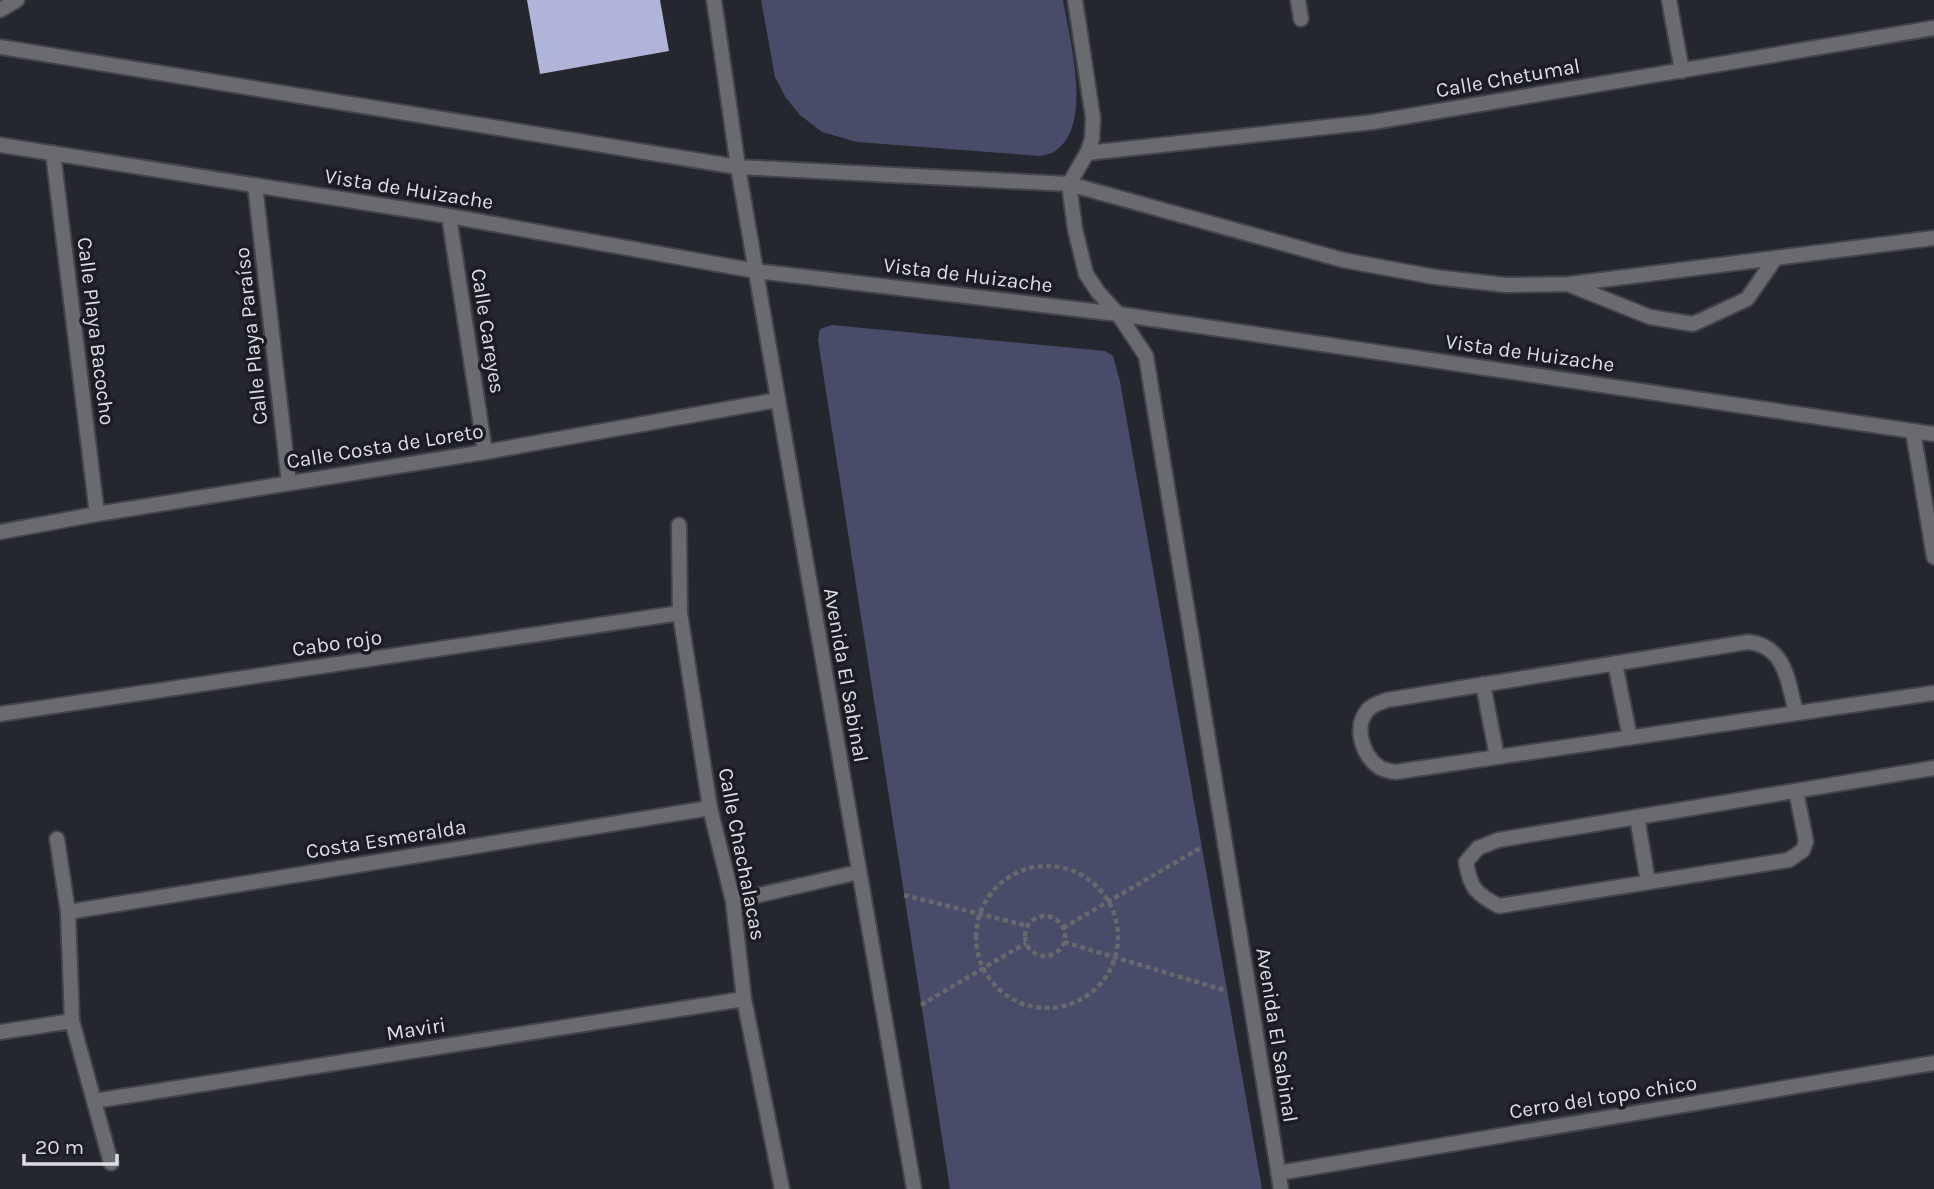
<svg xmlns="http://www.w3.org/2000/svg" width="1934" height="1189" viewBox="0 0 1934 1189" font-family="Karla,sans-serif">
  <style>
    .green { fill: #484c69 }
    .building { fill: #afb4d8 }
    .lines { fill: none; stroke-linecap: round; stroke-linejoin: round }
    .lane-casing { stroke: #42444b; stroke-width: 18 }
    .street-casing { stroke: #42444b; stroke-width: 18 }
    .path { stroke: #66686e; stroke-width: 4.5; stroke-dasharray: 5 3.5; stroke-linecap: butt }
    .lane { stroke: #6a6b6f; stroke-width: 14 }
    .street { stroke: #6a6b6f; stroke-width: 14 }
    .labels { text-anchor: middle; stroke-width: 7; stroke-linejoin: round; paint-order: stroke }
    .street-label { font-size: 21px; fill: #dddee3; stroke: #1c1d24 }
  </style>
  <rect width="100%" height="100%" fill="#25272e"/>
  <path class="green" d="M761 0H1063C1069 37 1094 126 1055 151 1051 154 1045 155 1040 156L857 142 822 132 800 115 786 98 775 77Z
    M832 325 1105 351 1113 356 1120 382 1262 1189H950L818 340 820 329Z"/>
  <path class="building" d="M527 0H660L669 51 540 74Z"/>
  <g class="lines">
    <defs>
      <path id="lane" d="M1615 663 1630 738
        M1483 684 1497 757
        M1796 713C1788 682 1786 646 1748 642L1387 700C1382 702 1375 704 1371 707 1352 722 1361 755 1379 767 1383 770 1390 771 1395 772L1934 693
        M1796 791 1806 841 1803 850 1789 860 1499 906C1476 894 1470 888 1466 862L1478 848 1498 840C1643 816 1789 792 1934 768
        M1637 817 1648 882"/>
      <path id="street" d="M714 0 738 167 914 1189
        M1075 0 1093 118 1092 139 1087 153 1069 184 1075 229 1086 274 1098 292 1118 314 1146 356 1281 1189
        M1298 0 1301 19
        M1669 0 1682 71
        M0 10 17 0
        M0 47 738 167 1069 184 1343 260 1435 277 1506 285 1569 284 1934 238
        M0 145 449 216 756 271 1118 314 1934 434
        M53 153 97 514
        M1087 153 1373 122 1934 28
        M255 185 289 483
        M449 216 485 452
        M1570 285 1650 317 1693 324 1747 299 1775 259
        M1913 431 1934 557
        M679 525 680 613 710 808 733 901 744 999 782 1189
        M0 532 97 514 485 452 777 400
        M0 714 680 613
        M57 839 68 912 72 1021 111 1163
        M733 901 859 872
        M68 912 710 808
        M0 1032 72 1021
        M94 1101 744 999
        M1278 1173 1934 1063"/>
    </defs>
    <use href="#lane" class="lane-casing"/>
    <use href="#street" class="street-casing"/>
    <path class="path" d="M976 937a71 71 0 1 1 142 0a71 71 0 1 1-142 0Z
      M904 895 1028 926
      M1025 936a20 20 0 1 1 40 0a20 20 0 1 1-40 0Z
      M1063 928 1202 847
      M1064 942 1227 991
      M921 1005 1026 943"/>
    <use href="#lane" class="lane"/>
    <use href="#street" class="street"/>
  </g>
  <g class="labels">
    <g class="street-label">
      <text transform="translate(1508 78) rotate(-10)" y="7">Calle Chetumal</text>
      <text transform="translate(409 189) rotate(9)" y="7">Vista de Huizache</text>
      <text transform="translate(968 275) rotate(7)" y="7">Vista de Huizache</text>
      <text transform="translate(96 331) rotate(83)" y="7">Calle Playa Bacocho</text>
      <text transform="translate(488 331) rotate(81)" y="7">Calle Careyes</text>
      <text transform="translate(251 336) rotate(-96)" y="7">Calle Playa Paraíso</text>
      <text transform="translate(1530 353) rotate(8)" y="7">Vista de Huizache</text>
      <text transform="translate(385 446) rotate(-9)" y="7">Calle Costa de Loreto</text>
      <text transform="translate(337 643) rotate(-8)" y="7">Cabo rojo</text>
      <text transform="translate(846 675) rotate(80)" y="7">Avenida El Sabinal</text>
      <text transform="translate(386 839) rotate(-9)" y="7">Costa Esmeralda</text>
      <text transform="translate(742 854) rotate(79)" y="7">Calle Chachalacas</text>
      <text transform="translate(416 1029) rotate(-9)" y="7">Maviri</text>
      <text transform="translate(1277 1035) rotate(81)" y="7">Avenida El Sabinal</text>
      <text transform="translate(1603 1097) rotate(-9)" y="7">Cerro del topo chico</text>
    </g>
  </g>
  <path d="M24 1154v10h93v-10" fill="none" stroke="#dddee3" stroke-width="3.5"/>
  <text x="35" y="1154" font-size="21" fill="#dddee3" stroke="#1c1d24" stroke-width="5" paint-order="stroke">20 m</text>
</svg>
